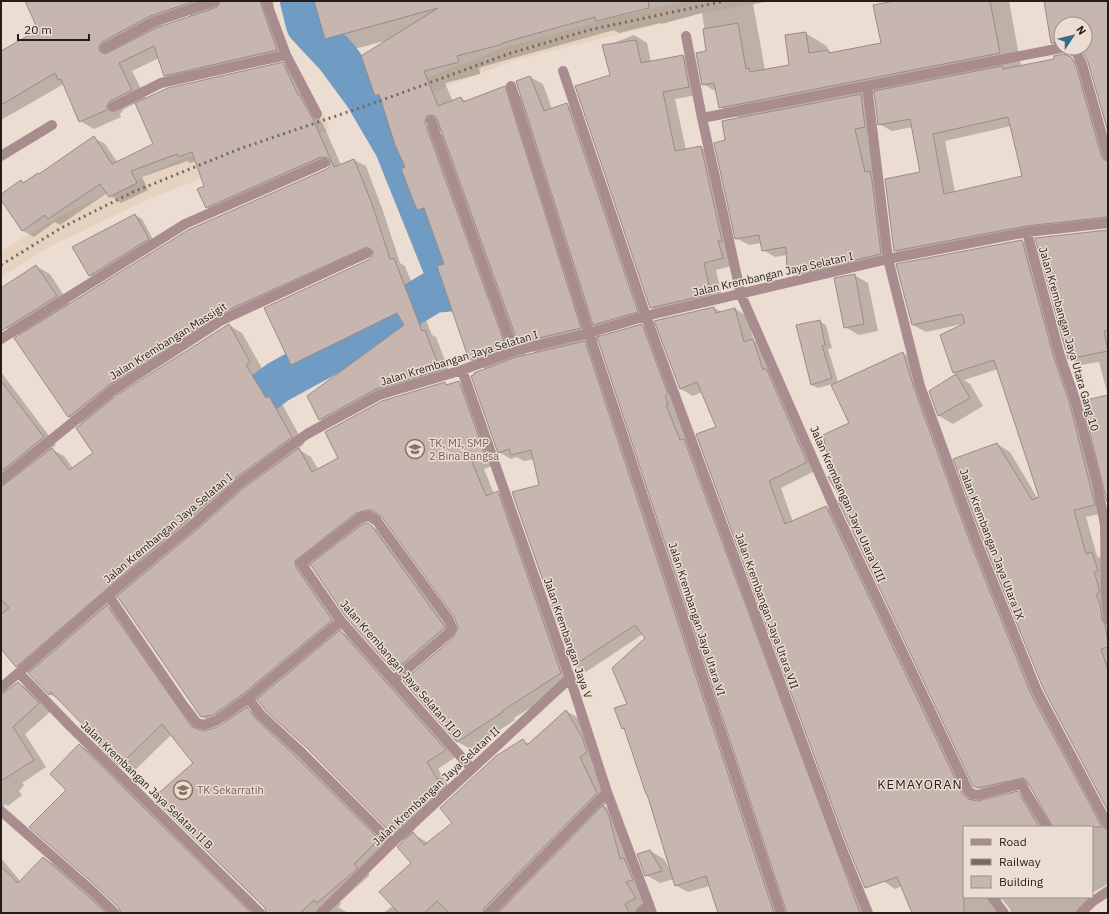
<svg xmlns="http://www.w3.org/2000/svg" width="1109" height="914" viewBox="0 0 1109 914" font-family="'IBM Plex Sans',sans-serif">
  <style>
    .built { fill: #e5d2c0 }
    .shadow { fill: #0003; fill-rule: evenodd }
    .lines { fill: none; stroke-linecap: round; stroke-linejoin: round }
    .river { stroke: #709bc3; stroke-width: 42 }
    .building { fill: #c7b5af; stroke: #9c8b85; fill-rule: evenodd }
    .street { stroke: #a98d8e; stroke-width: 10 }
    .rail { stroke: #736a63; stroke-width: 3; stroke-dasharray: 2 4; stroke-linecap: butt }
    .labels { text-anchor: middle; stroke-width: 3; stroke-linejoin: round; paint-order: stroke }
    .street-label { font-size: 11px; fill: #231e1a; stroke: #ebddd1 }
    .education-label { font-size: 11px; fill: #785e54; stroke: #ebddd1; text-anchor: start }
    .quarter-label { font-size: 13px; letter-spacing: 1px; fill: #231e1a; stroke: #ebddd1 }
  </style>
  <rect width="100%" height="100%" fill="#ebddd1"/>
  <path class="built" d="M688 1H772L703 13 515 60 374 114 364 102 507 47 611 18Z
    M325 115 330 130 153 197 49 247 1 277V251L67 212 179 160Z"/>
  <path class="shadow" d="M26 1H274L273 12 290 58 179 83 165 75 159 58 132 71 146 99 169 89 282 63 294 70 308 100 324 126 341 165 354 160 366 166 383 211 400 263 405 266 432 335 436 337 451 376 388 395 331 426 320 419 308 396 406 326 403 322 303 371 292 364 265 308 370 260 374 254 228 322 113 397 114 398 229 325 242 333 263 370 259 372 276 401 282 404 304 444 298 449 311 457 318 469 339 458 326 432 382 402 445 383 449 385 459 382 471 389 498 464 484 469 494 494 498 492 510 500 573 681 514 718 515 720 470 749 458 742 404 681 453 640 459 632V626L455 616 383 517 369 519 361 525 368 524 383 533 456 634 406 677 395 671 347 616 311 565 307 568 308 575 344 627 340 631 352 638 457 756 438 769 450 788 448 792 411 824 415 829 412 833 428 843 453 824 441 808 496 757 523 741 530 744 566 711 579 718 595 745 599 759 592 764 610 800 604 806 616 813 621 824 632 863 637 866 645 887 638 889 648 906 638 911 639 913H383L393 906 380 892 412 863 399 847 406 841 393 833 307 748 267 710 258 699 246 708 259 716 269 728 310 766 391 847 366 871 370 875 340 902 341 904 338 907 348 913H267L265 908 154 799 194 763 171 735 133 772 120 765 89 734 92 732 61 700 49 694 29 673 16 666 1 648V372L56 445 51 449 64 456 73 468 94 453 77 428 82 424 69 417 16 339 20 336 6 328 1 320V289L36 266 50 274 70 305 189 231 327 170 331 164 218 214 207 207 198 190 205 187 196 161 190 163 187 161 142 177 148 190 121 203 107 193 60 225 55 222 34 237 23 231 1 197 38 174 39 175 94 138 105 144 118 163 155 144 136 103 124 109 120 114 121 117 94 129 80 121 64 84 1 120V52L40 30ZM190 15V17L158 27 164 24ZM118 597 202 717 214 724 228 721 218 728 203 732 120 613 107 606Z
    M316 1H769L753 4 765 70 790 65 805 33 827 46 828 50 833 54 882 44 899 1H1009L1021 66 1071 58 1084 66 1108 144V216L1102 215 1108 218V225L1039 232 907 258 895 251 921 173 913 127 892 131 879 124 876 94 864 96 878 134 868 136 893 261 801 277 788 269 787 255 775 257 763 250 761 243 749 245 736 238 726 141 739 118 720 107 717 92 703 84 708 52 702 13 662 24 660 23 619 33 614 30 492 64 479 68 480 74 445 83 453 102 461 98 467 102 505 87 522 97 530 77 543 84 552 109 567 104 580 112 650 319 597 326 601 337 642 325 654 332 868 913H788L600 341 588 344 784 913H720L710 886 688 892 675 885 674 879 660 883 646 875 650 851 664 859 670 870 649 795 626 730 622 728 646 638 643 634 586 672 573 665 534 459 524 461 517 457 511 459 499 452 486 369 470 360 438 267 445 265 428 216 417 210 407 168 381 98 375 95 388 40 347 51 326 38ZM643 8 644 10 596 21V20ZM421 120 443 133V135L420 122ZM1011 126 1023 177 955 192 945 141ZM521 344 537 353 526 356Z
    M1045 1H1108V128L1089 62 1083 50H1066L1062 48H1085V24H1061V48L1052 43Z
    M634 35 647 43 651 62 683 56 696 64 702 94 675 99 686 150 701 147 714 154 735 265 716 270 723 301 664 315 651 308 611 76 604 47Z
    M135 215 142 219 155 243 97 279 90 276 73 248Z
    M1108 231V501V396L1099 362 1081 365 1069 358Z
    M1022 241 1035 248 1107 512 1086 517 1097 556 1105 560 1108 568V809L997 444 1010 452 1038 499 1040 498 998 369 964 380 970 384 983 406 953 424 939 416 930 391 957 375 954 372 967 323 926 332 913 325Z
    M854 275 868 283 878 331 859 335 845 327Z
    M714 308 722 312 735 309 747 316 754 341 765 347 819 469 781 488 793 522 826 507 839 514 975 801 1018 793 1030 800 1047 827H964V897H1089L1095 906 1085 913H1011L1010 909 1002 899 998 905 1002 913H913L902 886 895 889 883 881 717 428 702 392 693 396 681 389 656 321Z
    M819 321 826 325 832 348 828 349 838 382 903 353 915 360 926 396 1043 702 1108 824V884L1092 893V827H1054L1029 785 991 795 974 785 842 500 833 476 850 423 832 384 818 388 812 385Z
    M18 683 31 690 51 711 25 734 46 767 22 783 24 785 19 791 22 795 8 806 6 804 1 809V697Z
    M79 745 92 752 255 913H122L68 790Z
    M1 858 21 882 43 858 56 865 109 913H1Z"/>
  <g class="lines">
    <path class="river" d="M213 421 247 405 278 382 342 347 433 292 453 290 395 146 365 95 337 57 307 25 301 1"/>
  </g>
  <path class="building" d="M25 1H195L150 16 102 42 99 45V51L105 54 156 28 217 7 221 1H260L277 50 164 76 154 46 119 63 132 90 110 101 107 106V110L79 122 61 79 58 80 55 73 1 105V51L38 30Z
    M314 1H648L649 8 596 21 595 17 502 43 503 44 457 56 459 62 424 71 438 106 461 97 463 102 505 86 581 328 518 343 437 119 435 116 429 115 426 117 425 123 506 347 469 360 437 266 444 264 424 208 417 210 401 169 405 167 395 145 379 94 375 96 361 56 438 8 325 39Z
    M894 1H990L1000 53 719 108 714 83 702 85 696 53 706 51 703 29 738 23 746 69 749 68 750 72 789 65 785 35 806 32 809 53 828 50 829 53 881 43 873 5Z
    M1044 1H1108V132L1088 62 1081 48H1085V24H1061V42L1051 43Z
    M636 40 641 63 683 55 689 87 663 92 675 151 701 146 722 241H718L723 258 704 263 711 294 650 308 575 86 610 75 602 45Z
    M1063 54 1071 57 1076 66 1102 158 1108 162V217L1026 226 894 251 885 179 920 172 910 119 878 125 874 91 1002 66 1003 69 1054 59V56ZM1008 117 1022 176 944 194 933 134Z
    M283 62 298 95 299 94 313 119 334 167 354 159 372 204 390 259 394 258 422 331 425 330 440 370 376 389 319 420 307 396 404 325 397 313 291 365 264 308 370 259 372 256 373 251 367 247 217 315 109 385 68 417 14 338 188 230 327 169 329 167 330 161 328 158 321 157 206 208 197 189 204 186 192 152 178 157 177 154 131 171 137 183 109 197 100 184 48 219 45 215 22 231 1 200V194L21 180 23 183 38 173 39 174 94 136 112 164 153 144 135 103 168 88Z
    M530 76 544 111 567 103 638 312 593 325 516 81Z
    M861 94 865 127 855 129 865 172 870 171 872 181 881 254 810 271 809 269 787 270 786 247 762 251 759 235 735 239 714 143 725 140 722 121Z
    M135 214 149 239 89 276 72 247Z
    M1108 230V330L1104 331 1108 351 1068 359 1035 238Z
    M1022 240 1054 358 1069 401 1095 505 1074 510 1086 554 1092 552 1098 571 1094 572 1099 588V593L1096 594 1100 604 1102 620 1105 624 1108 643V647L1101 649 1108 670V811L1043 688 982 538 953 459 997 443 1032 500 1039 497 994 360 953 373 940 335 965 323 962 314 912 325 896 264Z
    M36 265 57 296 1 331V288Z
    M855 274 864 324 844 328 834 278Z
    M714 307 716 313 735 308 744 342 753 339 763 370 766 368 807 462 769 481 785 524 826 506 962 793 968 799 977 801 1018 791 1039 827H964V913H912L897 877 865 888 845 840 696 434 716 427 697 382 680 389 654 321Z
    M820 320 825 345 822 346 832 378 811 385 796 325Z
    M229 324 250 362 246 365 266 398 269 396 292 437 237 477 16 667 1 649V614L9 608 1 599V487L52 448 69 470 93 453 76 428 117 395Z
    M642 324 668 394 665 396 668 404 666 405 680 440 684 439 860 913H787L597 337Z
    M585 341 774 913H718L706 876 675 886 647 794H646L624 728 622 729 614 708 627 704 612 668 645 638 635 625 573 666 512 492 539 485 531 450 511 455 509 449 498 453 471 376 474 375V373L516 357Z
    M903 352 914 388 970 542 1031 694 1102 827H1053L1027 781 1023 778 978 788 973 786 843 511 838 501 841 499 828 477 832 475 823 435 849 423 831 385Z
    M956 374 970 398 938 416 929 391Z
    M1 381 44 437 3 470 1 466Z
    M459 381 486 457 472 462 486 496 498 491 561 673 502 711 503 712 457 742 403 681 453 638 458 628 455 618 382 517 372 510H368L356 513 295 561 296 567 332 620 244 693 213 715 201 717 117 596 199 528 245 487 299 448 312 472 338 458 325 432 382 401 445 382 446 385Z
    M1108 395V501L1107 502 1082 401Z
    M368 523 372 526 445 627 394 671 346 617 310 564 363 524Z
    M107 605 192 727 203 731 218 727 247 707 257 720 297 758 379 839 354 864 358 868 317 903 314 900 300 913H266L265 908 153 798 193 763 162 724 119 766 88 734 90 732 51 692 49 695 28 673Z
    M340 630 446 750 427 762 439 782 400 817 405 822 392 834 307 748 266 711 257 699Z
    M18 682 39 703 13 727 34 760 1 781V695Z
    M566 710 582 737 587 752 580 757 597 793 484 908 483 913H449L437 901 424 913H399L379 892 411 863 397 847 413 832 424 845 452 823 440 808 496 756 523 739 527 745Z
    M79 744 251 913H121L119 908 96 886 29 827 66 790 50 774Z
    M603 805 609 816 620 859 624 858 633 880 626 882 636 898 625 904 629 913H498Z
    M650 850 662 871 645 876 637 854Z
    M43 857 88 896 106 913H1V866L18 883Z"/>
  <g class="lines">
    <path class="street" d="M266 1 286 55 317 114
      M686 36 702 118 741 295 837 514 968 790 972 794 978 795 1021 784 1047 827
      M105 48 153 22 215 1
      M1065 48 1076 52 1082 64 1108 156
      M563 71 648 322 839 842 868 913
      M511 86 589 333 781 913
      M867 86 888 259 920 386 976 540 1037 691 1108 825
      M113 107 161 83 286 55
      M702 118 1061 48
      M431 121 514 351
      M1 156 52 125
      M1027 232 1060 356 1075 399 1097 483 1105 525 1106 596 1108 619
      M1 339 185 224 324 163
      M462 370 570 678 607 792 652 913
      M1 480 113 390 220 321 367 253
      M108 595 183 705 197 723 204 725 216 721 248 698 341 621
      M19 673 70 726 260 913
      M394 680 448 634 452 628 449 620 377 521 369 516 360 518 301 563 341 621 471 768
      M1 688 108 595 195 523 241 482 307 434 379 395 462 370 514 351 589 333 646 316 888 259 1027 232 1108 223
      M248 698 261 715 302 753 392 843
      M1 811 92 891 115 913
      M992 897 1004 913
      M321 913 392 843 570 678
      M489 913 607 792
      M640 913 649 904
      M1081 913 1092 902 1108 891"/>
    <path class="rail" d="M1 265 61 228 133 192 239 149 377 102 508 54 589 30 725 1"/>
  </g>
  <defs>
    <symbol id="school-ring" viewBox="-11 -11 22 22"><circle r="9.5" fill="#ebddd1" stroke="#8d6e63" stroke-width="1.5"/><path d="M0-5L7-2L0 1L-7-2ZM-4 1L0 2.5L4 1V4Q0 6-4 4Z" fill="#8d6e63"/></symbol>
  </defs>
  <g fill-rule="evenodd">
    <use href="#school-ring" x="404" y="438" width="22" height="22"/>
    <use href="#school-ring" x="172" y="779" width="22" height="22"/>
  </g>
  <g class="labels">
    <g class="street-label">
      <text transform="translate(773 274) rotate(-13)" y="4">Jalan Krembangan Jaya Selatan I</text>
      <text transform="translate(1069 339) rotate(74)" y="4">Jalan Krembangan Jaya Utara Gang 10</text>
      <text transform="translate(168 341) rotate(-32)" y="4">Jalan Krembangan Massigit</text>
      <text transform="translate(459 358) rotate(-17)" y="4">Jalan Krembangan Jaya Selatan I</text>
      <text transform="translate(848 504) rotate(66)" y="4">Jalan Krembangan Jaya Utara VIII</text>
      <text transform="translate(168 528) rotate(-40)" y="4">Jalan Krembangan Jaya Selatan I</text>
      <text transform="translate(992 544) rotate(69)" y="4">Jalan Krembangan Jaya Utara IX</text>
      <text transform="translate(767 611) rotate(70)" y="4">Jalan Krembangan Jaya Utara VII</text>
      <text transform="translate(697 619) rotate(72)" y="4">Jalan Krembangan Jaya Utara VI</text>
      <text transform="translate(568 638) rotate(71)" y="4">Jalan Krembangan Jaya V</text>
      <text transform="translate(401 669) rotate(49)" y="4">Jalan Krembangan Jaya Selatan II D</text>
      <text transform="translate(147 785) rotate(44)" y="4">Jalan Krembangan Jaya Selatan II B</text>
      <text transform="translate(436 786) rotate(-43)" y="4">Jalan Krembangan Jaya Selatan II</text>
    </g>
    <g class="education-label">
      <text x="429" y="447">TK, MI, SMP<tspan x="429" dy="13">2 Bina Bangsa</tspan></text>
      <text x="197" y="794">TK Sekarratih</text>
    </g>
    <g class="quarter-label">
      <text x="920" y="789">KEMAYORAN</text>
    </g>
  </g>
  <rect width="1109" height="914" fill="none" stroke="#231e1a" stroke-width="4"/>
  <rect x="963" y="826" width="130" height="72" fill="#ebddd1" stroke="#9b9188"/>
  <rect x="971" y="839" width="20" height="6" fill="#a98d8e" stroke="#9b9188"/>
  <text x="999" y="846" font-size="12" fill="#231e1a">Road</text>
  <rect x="971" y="859" width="20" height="6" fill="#736a63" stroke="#9b9188"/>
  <text x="999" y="866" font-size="12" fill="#231e1a">Railway</text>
  <rect x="971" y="876" width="20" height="12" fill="#c7b5af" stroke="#9b9188"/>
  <text x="999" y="886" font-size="12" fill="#231e1a">Building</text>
  <g transform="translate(1073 36) rotate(55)"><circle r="19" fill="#ebddd1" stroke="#9b9188"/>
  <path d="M0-3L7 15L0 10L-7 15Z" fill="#366d88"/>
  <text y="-6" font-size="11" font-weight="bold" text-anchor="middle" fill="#231e1a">N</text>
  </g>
  <path d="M18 34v6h71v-6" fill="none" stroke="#231e1a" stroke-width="2"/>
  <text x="24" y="34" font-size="12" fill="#231e1a" stroke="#ebddd1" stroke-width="3" paint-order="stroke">20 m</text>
</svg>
